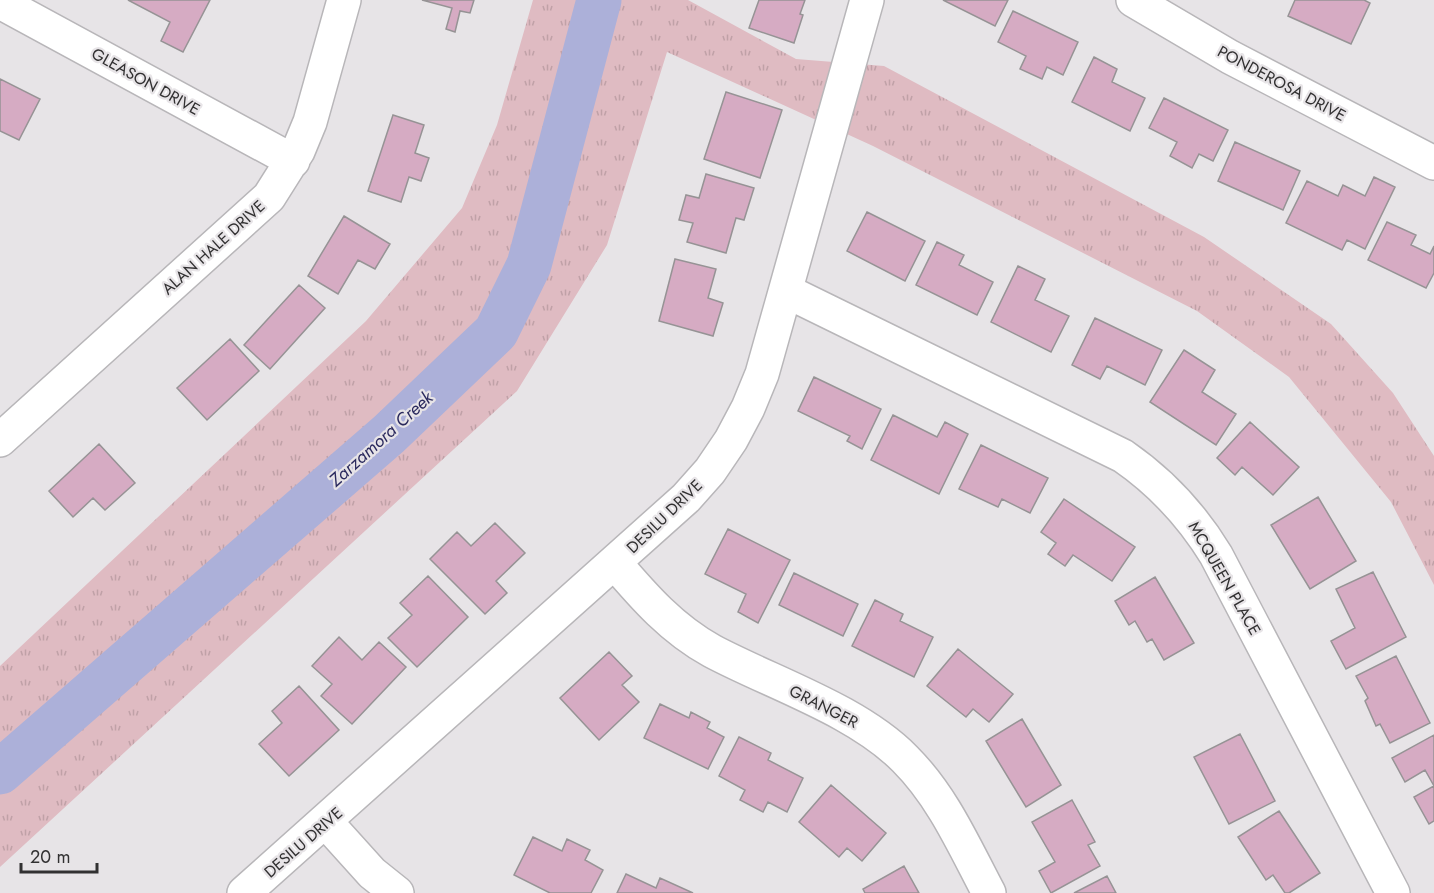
<svg xmlns="http://www.w3.org/2000/svg" width="1434" height="893" viewBox="0 0 1434 893" font-family="Jost,sans-serif">
  <style>
    .grass { fill: url(#grass-tufts) }
    .lines { fill: none; stroke-linecap: round; stroke-linejoin: round }
    .river { stroke: #acb0d9; stroke-width: 45 }
    .building { fill: #d6abc3; stroke: #969395; stroke-width: 1.5 }
    .minor-casing { stroke: #b8b6b9; stroke-width: 36 }
    .minor { stroke: #fff; stroke-width: 33 }
    .labels { text-anchor: middle; stroke-width: 4.5; stroke-linejoin: round; paint-order: stroke }
    .street-label { font-size: 16px; fill: #323132; stroke: #e7e4e7 }
    .water-label { font-size: 18px; font-style: italic; fill: #2a295d; stroke: #e7e4e7 }
  </style>
  <defs>
    <pattern id="grass-tufts" width="24" height="20" patternUnits="userSpaceOnUse" patternTransform="scale(1.5)"><rect width="24" height="20" fill="#dfbbc2"/><path d="M3 7l-1-3M5 7V3M7 7l1-3M15 17l-1-3M17 17v-4M19 17l1-3" fill="none" stroke="#c0a1a7"/></pattern>
  </defs>
  <rect width="100%" height="100%" fill="#e7e4e7"/>
  <path class="grass" d="M533 0H688L796 59 884 66 1204 237 1331 324 1393 393 1434 456V585L1391 502 1289 377 1197 311 873 146 667 52 607 245 517 391 0 867V666L366 321 462 208 497 125Z"/>
  <g class="lines">
    <path class="river" d="M0 772 389 434 496 332 529 265 599 0"/>
  </g>
  <path class="building" d="M128 0H210L183 52 161 41 170 22Z
    M422 0H474L470 13 460 11 455 32 446 29 452 8Z
    M759 0H805L800 14 803 15 794 43 749 28Z
    M943 0H1008L995 26Z
    M1295 0H1364L1370 3 1351 44 1288 16Z
    M1013 11 1078 42 1063 75 1047 67 1042 79 1020 69 1026 56 998 42Z
    M1094 57 1117 69 1112 82 1145 98 1130 131 1072 102Z
    M0 79 40 99 19 140 0 131Z
    M726 92 782 110 760 178 704 159Z
    M1164 98 1228 130 1213 161 1199 154 1192 168 1170 156 1177 142 1149 128Z
    M393 115 424 125 415 153 429 158 421 181 409 177 401 202 368 191Z
    M1235 142 1300 171 1283 210 1218 181Z
    M706 174 754 188 744 220 736 218 726 253 687 242 693 223 679 220 686 195 699 198Z
    M1374 177 1395 187 1365 249 1347 240 1342 250 1286 223 1307 181 1338 196 1343 185 1365 196Z
    M867 212 925 241 905 281 847 251Z
    M344 216 390 244 375 269 358 260 338 294 308 276Z
    M1387 222 1416 235 1411 245 1430 254 1434 246V273L1426 288 1368 260Z
    M937 242 964 255 959 265 993 282 977 315 916 285Z
    M675 259 716 269 708 298 723 303 713 336 659 321Z
    M1018 266 1045 279 1035 300 1069 316 1051 352 991 322Z
    M299 285 325 308 270 369 244 345Z
    M1095 318 1162 350 1145 385 1107 366 1100 379 1072 365Z
    M230 339 259 371 207 420 177 388Z
    M1184 350 1215 370 1202 392 1236 414 1216 445 1150 402Z
    M814 377 881 409 862 449 847 441 850 436 798 411Z
    M893 415 937 437 945 422 968 434 939 494 871 460Z
    M1250 422 1299 467 1273 495 1242 467 1235 475 1217 458Z
    M99 444 135 483 105 510 93 498 73 517 49 491Z
    M981 445 1048 478 1030 513 1002 499 998 507 959 489Z
    M1318 497 1356 561 1310 589 1271 525Z
    M1064 499 1135 547 1112 581 1073 555 1065 566 1048 554 1056 543 1041 532Z
    M495 523 525 553 496 581 507 593 485 614 430 559 457 532 471 546Z
    M728 529 790 560 758 623 738 612 746 594 705 574Z
    M1373 572 1406 637 1346 669 1331 641 1355 628 1336 589Z
    M794 573 858 604 843 636 779 605Z
    M428 576 468 617 417 667 388 638 412 615 400 603Z
    M1155 577 1194 643 1164 660 1152 639 1147 642 1135 621 1129 625 1115 601Z
    M875 600 903 614 900 621 933 637 914 677 852 646Z
    M339 637 362 660 379 642 406 667 352 724 321 696 332 684 312 666Z
    M958 649 1013 694 989 722 973 709 966 717 927 686Z
    M609 652 632 676 622 685 639 702 599 740 560 698Z
    M1396 656 1430 723 1390 743 1380 724 1376 726 1365 701 1368 698 1356 676Z
    M299 686 339 730 289 776 259 744 282 723 272 711Z
    M660 704 689 718 691 712 710 722 707 728 724 737 708 769 644 738Z
    M1022 719 1061 785 1026 807 986 741Z
    M1240 734 1275 801 1229 824 1194 757Z
    M1434 735V821L1429 824 1414 797 1434 786 1425 770 1405 782 1392 758Z
    M739 737 771 753 768 760 803 778 787 812 768 802 763 812 740 800 745 790 719 776Z
    M831 785 886 833 862 861 847 848 839 857 799 822Z
    M1072 800 1095 842 1088 845 1100 866 1051 893 1039 871 1055 862 1032 822Z
    M1279 811 1320 873 1289 893H1285L1273 875 1266 880 1238 837Z
    M533 837 562 851 567 839 590 850 585 860 603 870 591 893H550L514 875Z
    M904 866 919 893H865L863 889Z
    M626 874 656 888 660 878 693 893H617Z
    M1107 876 1116 893H1074Z"/>
  <g class="lines">
    <defs>
      <path id="minor" d="M1133 0 1230 57 1434 163
        M0 2 293 161
        M786 291 1123 456C1162 483 1191 514 1216 555L1393 893
        M0 440 269 197 298 151 310 122 344 0
        M615 563C644 597 672 629 712 651 772 683 857 710 905 759 943 797 964 846 989 893
        M326 822 372 873 397 893
        M244 893 686 498 710 471 731 440 748 408 762 374 867 0"/>
    </defs>
    <use href="#minor" class="minor-casing"/>
    <use href="#minor" class="minor"/>
  </g>
  <g class="labels">
    <g class="street-label">
      <text transform="translate(146 81) rotate(29)" y="6">GLEASON DRIVE</text>
      <text transform="translate(1282 83) rotate(28)" y="6">PONDEROSA DRIVE</text>
      <text transform="translate(213 247) rotate(-42)" y="6">ALAN HALE DRIVE</text>
      <text transform="translate(664 516) rotate(-44)" y="6">DESILU DRIVE</text>
      <text transform="translate(1225 578) rotate(60)" y="6">MCQUEEN PLACE</text>
      <text transform="translate(824 706) rotate(27)" y="6">GRANGER</text>
      <text transform="translate(303 842) rotate(-41)" y="6">DESILU DRIVE</text>
    </g>
    <g class="water-label">
      <text transform="translate(381 439) rotate(-42)" y="6">Zarzamora Creek</text>
    </g>
  </g>
  <path d="M21 863v9h76v-9" fill="none" stroke="#323132" stroke-width="3"/>
  <text x="30" y="863" font-size="18" fill="#323132" stroke="#e7e4e7" stroke-width="4.5" paint-order="stroke">20 m</text>
</svg>
